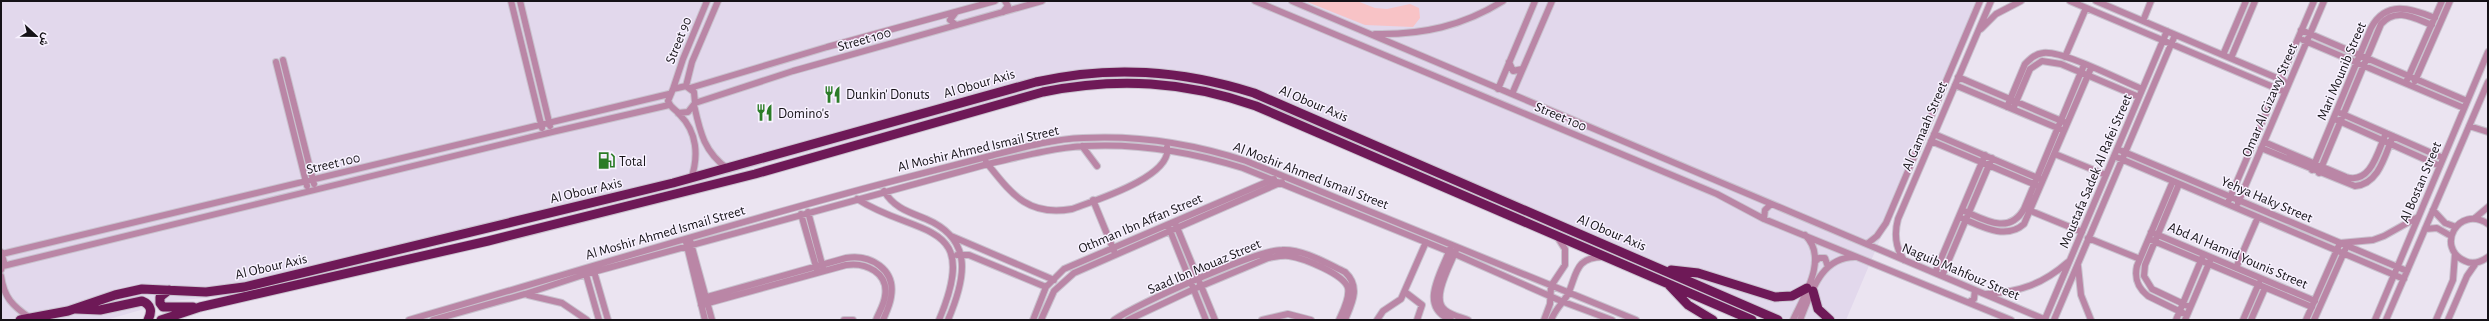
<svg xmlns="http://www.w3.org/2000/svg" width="2489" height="321" viewBox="0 0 2489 321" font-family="'Alegreya Sans',Vazirmatn,sans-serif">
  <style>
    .built { fill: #e2d8ec }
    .green { fill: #f8c3c6 }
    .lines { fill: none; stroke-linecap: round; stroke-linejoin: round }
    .minor-casing { stroke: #c9c2ce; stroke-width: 8 }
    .highway-casing { stroke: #c9c2ce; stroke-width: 11 }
    .minor { stroke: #ba86a6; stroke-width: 6 }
    .highway { stroke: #6e1957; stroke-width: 9 }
    .labels { text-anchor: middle; stroke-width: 3; stroke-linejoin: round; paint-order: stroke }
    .street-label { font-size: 14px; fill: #151217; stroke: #f8f2ff }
    .poi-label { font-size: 14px; fill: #151217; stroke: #f8f2ff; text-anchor: start }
  </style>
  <rect width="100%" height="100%" fill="#ebe4f1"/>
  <path class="built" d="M1 1H1981L1846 320H1763L1238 93 1212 86 1160 77 1120 76 1054 85 704 181 235 295 172 301 106 320H1Z"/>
  <path class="green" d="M1305 1H1357L1375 8 1387 9 1410 4 1419 8 1420 18 1413 27 1365 25Z"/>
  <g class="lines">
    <defs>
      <path id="minor" d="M511 1 542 128
        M520 1 550 126
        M1255 1 1717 194 1764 219 2011 320
        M1292 1 2046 320
        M2070 1 2285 92
        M2096 1 2284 81
        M956 12 950 20 956 25
        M1003 12 1008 6 1005 1
        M2143 21 2151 1
        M1981 29 1996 14 2021 1
        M2301 30 2467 101
        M1375 34C1422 35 1463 26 1503 1
        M2303 40 2464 108
        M2223 55 2246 1
        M2065 57 2086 8
        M2231 58 2255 1
        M283 60 314 184
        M276 62 307 186
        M1509 62 1513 71 1522 69
        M1958 77 2064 122
        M2407 80 2442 1
        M2415 81 2450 1
        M1955 85 2060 129
        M686 86 692 62 718 1
        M690 88 827 47 995 1
        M673 89 683 59 707 1
        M1498 89 1535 1
        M1512 94 1552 1
        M695 103 793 71 1042 1
        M694 105C700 132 704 152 728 169
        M2007 107 2025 64C2030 59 2035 54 2043 53 2062 50 2122 81 2142 89
        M2013 109 2030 69 2042 61 2061 64 2139 97
        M678 113 688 112 695 103 694 92 686 86 673 89 668 101C671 109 676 109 680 115 697 132 699 156 691 179
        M2340 113 2443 158
        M2337 120 2440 166
        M2469 126 2488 132
        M1934 134 2040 179
        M1931 141 2036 185
        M2264 142 2346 177C2371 185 2378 151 2386 133
        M1082 146 1097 166
        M2261 148 2355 186C2379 184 2385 155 2393 136
        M2117 149 2407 271
        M2055 154 2106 175
        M2114 156 2404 279
        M986 162C1011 193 1027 217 1072 209 1093 201 1173 177 1167 147
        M2312 170 2371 28C2386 0 2410 8 2435 18
        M2319 173 2381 24C2396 7 2414 18 2432 25
        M2173 181 2137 266C2134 279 2138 288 2148 296L2187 315
        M2179 184 2145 265 2144 276 2152 289 2190 307
        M884 191C894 208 909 212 926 219 975 240 965 280 948 320
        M857 199C918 238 982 218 939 320
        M1093 200 1114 251
        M2229 200 2314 1
        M2238 203 2324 1
        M1962 210C1983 219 2009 236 2024 209L2084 65
        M2433 210 2445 223 2456 227
        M2031 211 2082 232
        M808 212 823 268
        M801 214 817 270
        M1959 217C1979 225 2005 241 2024 224L2091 68
        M2475 218 2488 207
        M1764 219 1765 210 1771 204
        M2488 224C2458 204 2435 248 2465 261 2473 265 2481 262 2488 257
        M1176 225 1215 320
        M1169 228 1206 320
        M2425 229 2437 228 2451 236
        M2151 232 2315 301
        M951 236 1054 280
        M2088 238 2140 259
        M2149 239 2312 307
        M690 240 712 320
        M686 242 705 320
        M1867 244 1877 236 1886 223 1980 1
        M1450 249C1441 274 1418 306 1451 320
        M1456 250C1451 264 1430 299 1445 310 1451 315 1460 317 1468 320
        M1 252 4 262 1 270
        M2 254 669 94
        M957 255H969L1046 287
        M1904 260C1895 247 1894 234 1898 219L1991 1
        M1815 262 1819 258H1825L1828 267
        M3 266 552 132 669 105
        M2078 266 2081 295 2091 320
        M593 268 608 320
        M2236 268 2258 217
        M585 271 599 320
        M1935 273 1985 155
        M1 276C4 298 13 306 30 318
        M1942 276 1992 158
        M1405 292 1422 305 1417 320
        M1986 294C2020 292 2043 284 2068 262
        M528 295 562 303 587 320
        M700 299 846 258C870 254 896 269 891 297 890 305 886 313 883 320
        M1969 302 1974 299 1975 290
        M701 305 846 265C866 262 889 273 885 296 884 305 879 312 876 320
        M2045 319 2167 31
        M409 320C569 274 728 224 889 182 923 173 956 165 990 156 1021 148 1052 139 1083 138 1139 135 1194 144 1246 161L1636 320
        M433 320 525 294 586 274 988 164C1019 157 1052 148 1084 146 1138 143 1192 152 1243 168L1455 254 1561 301 1612 320
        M844 320H853
        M1033 320 1046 287 1064 269 1274 179
        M1041 320 1054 291 1074 273 1282 182
        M1114 320C1138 304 1256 250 1282 250 1303 249 1326 263 1345 272 1361 287 1352 303 1345 320
        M1128 320 1194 289 1268 258C1275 257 1282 255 1289 256 1303 258 1344 274 1348 288 1350 298 1343 311 1339 320
        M1262 320 1288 314 1311 320
        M1377 320 1383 311 1401 299 1426 242
        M1544 320 1550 304 1551 286 1565 265V249L1558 238
        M1551 320C1556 308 1563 303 1568 294 1577 274 1575 257 1603 257
        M1793 320C1804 296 1829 258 1805 235
        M1800 320C1811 294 1820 257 1855 257
        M2054 320 2175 35
        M2176 320 2202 258
        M2185 320 2210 261
        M2243 320 2259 283
        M2251 320 2265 288
        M2306 320 2340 243 2373 240 2384 236 2418 217
        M2314 320 2345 250
        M2375 320 2488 52
        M2386 320 2488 82
        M2436 320 2453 280 2455 254
        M2448 320 2467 276 2476 263"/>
      <path id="highway" d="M1671 270 1698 273 1775 297 1792 296 1807 288
        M1669 285 1688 305 1713 320
        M169 290 160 297V303L163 307H193
        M1813 291 1818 309 1830 320
        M76 309 100 310 142 301C152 305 152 312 148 320
        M20 320 68 311 115 295 142 289 206 292 244 287 673 183 1036 82C1111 65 1181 70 1254 93L1778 320
        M161 320 200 307 488 241 755 174 1043 92C1117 77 1185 81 1256 106L1752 320"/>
    </defs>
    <use href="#minor" class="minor-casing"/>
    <use href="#highway" class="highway-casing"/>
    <use href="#minor" class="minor"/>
    <use href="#highway" class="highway"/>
  </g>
  <defs>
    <symbol id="restaurant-bare" viewBox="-9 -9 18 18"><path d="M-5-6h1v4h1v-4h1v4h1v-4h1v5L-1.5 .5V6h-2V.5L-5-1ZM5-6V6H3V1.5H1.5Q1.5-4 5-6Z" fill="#2b7c27" stroke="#f8f2ff" stroke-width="2.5" paint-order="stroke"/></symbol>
    <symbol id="fuel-bare" viewBox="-9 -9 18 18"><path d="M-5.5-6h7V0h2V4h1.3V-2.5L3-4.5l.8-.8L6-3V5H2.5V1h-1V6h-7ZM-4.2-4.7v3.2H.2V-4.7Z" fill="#2b7c27" stroke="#f8f2ff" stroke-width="2.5" paint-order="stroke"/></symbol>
  </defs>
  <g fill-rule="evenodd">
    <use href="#restaurant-bare" x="820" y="82" width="25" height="25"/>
    <use href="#restaurant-bare" x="752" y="100" width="25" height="25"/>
    <use href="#fuel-bare" x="594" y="148" width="25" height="25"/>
  </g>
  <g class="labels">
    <g class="street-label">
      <text transform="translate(864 39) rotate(-16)" y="5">Street 100</text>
      <text transform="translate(678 40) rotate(-68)" y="5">Street 90</text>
      <text transform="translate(2341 71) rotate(-67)" y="5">Mari Mounib Street</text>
      <text transform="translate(979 83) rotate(-16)" y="5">Al Obour Axis</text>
      <text transform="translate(2269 100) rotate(-67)" y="5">Omar Al Gizawy Street</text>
      <text transform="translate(1314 103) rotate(23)" y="5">Al Obour Axis</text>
      <text transform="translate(1561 116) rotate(23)" y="5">Street 100</text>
      <text transform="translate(1924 126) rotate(-67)" y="5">Al Gamaah Street</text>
      <text transform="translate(978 148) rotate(-13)" y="5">Al Moshir Ahmed Ismail Street</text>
      <text transform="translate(333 163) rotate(-13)" y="5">Street 100</text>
      <text transform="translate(2095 171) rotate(-67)" y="5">Moustafa Sadek Al Rafei Street</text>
      <text transform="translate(1311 175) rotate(21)" y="5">Al Moshir Ahmed Ismail Street</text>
      <text transform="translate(2420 182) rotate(-67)" y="5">Al Bostan Street</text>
      <text transform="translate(586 190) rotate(-13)" y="5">Al Obour Axis</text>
      <text transform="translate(2267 199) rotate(23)" y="5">Yehya Haky Street</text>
      <text transform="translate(1140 223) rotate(-23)" y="5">Othman Ibn Affan Street</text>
      <text transform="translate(665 232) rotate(-16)" y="5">Al Moshir Ahmed Ismail Street</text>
      <text transform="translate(1612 232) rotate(23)" y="5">Al Obour Axis</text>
      <text transform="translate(2238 255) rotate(23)" y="5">Abd Al Hamid Younis Street</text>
      <text transform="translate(271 266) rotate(-13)" y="5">Al Obour Axis</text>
      <text transform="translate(1204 266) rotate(-23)" y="5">Saad Ibn Mouaz Street</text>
      <text transform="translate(1961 271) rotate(23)" y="5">Naguib Mahfouz Street</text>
    </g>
    <g class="poi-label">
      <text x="846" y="99">Dunkin' Donuts</text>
      <text x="778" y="118">Domino's</text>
      <text x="619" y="166">Total</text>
    </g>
  </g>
  <rect width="2489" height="321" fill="none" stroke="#151217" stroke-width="4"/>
  <g transform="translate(36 36) rotate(112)" stroke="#f8f2ff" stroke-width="3" paint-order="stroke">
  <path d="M0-3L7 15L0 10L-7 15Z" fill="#151217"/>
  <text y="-6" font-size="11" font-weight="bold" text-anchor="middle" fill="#151217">ش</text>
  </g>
</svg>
